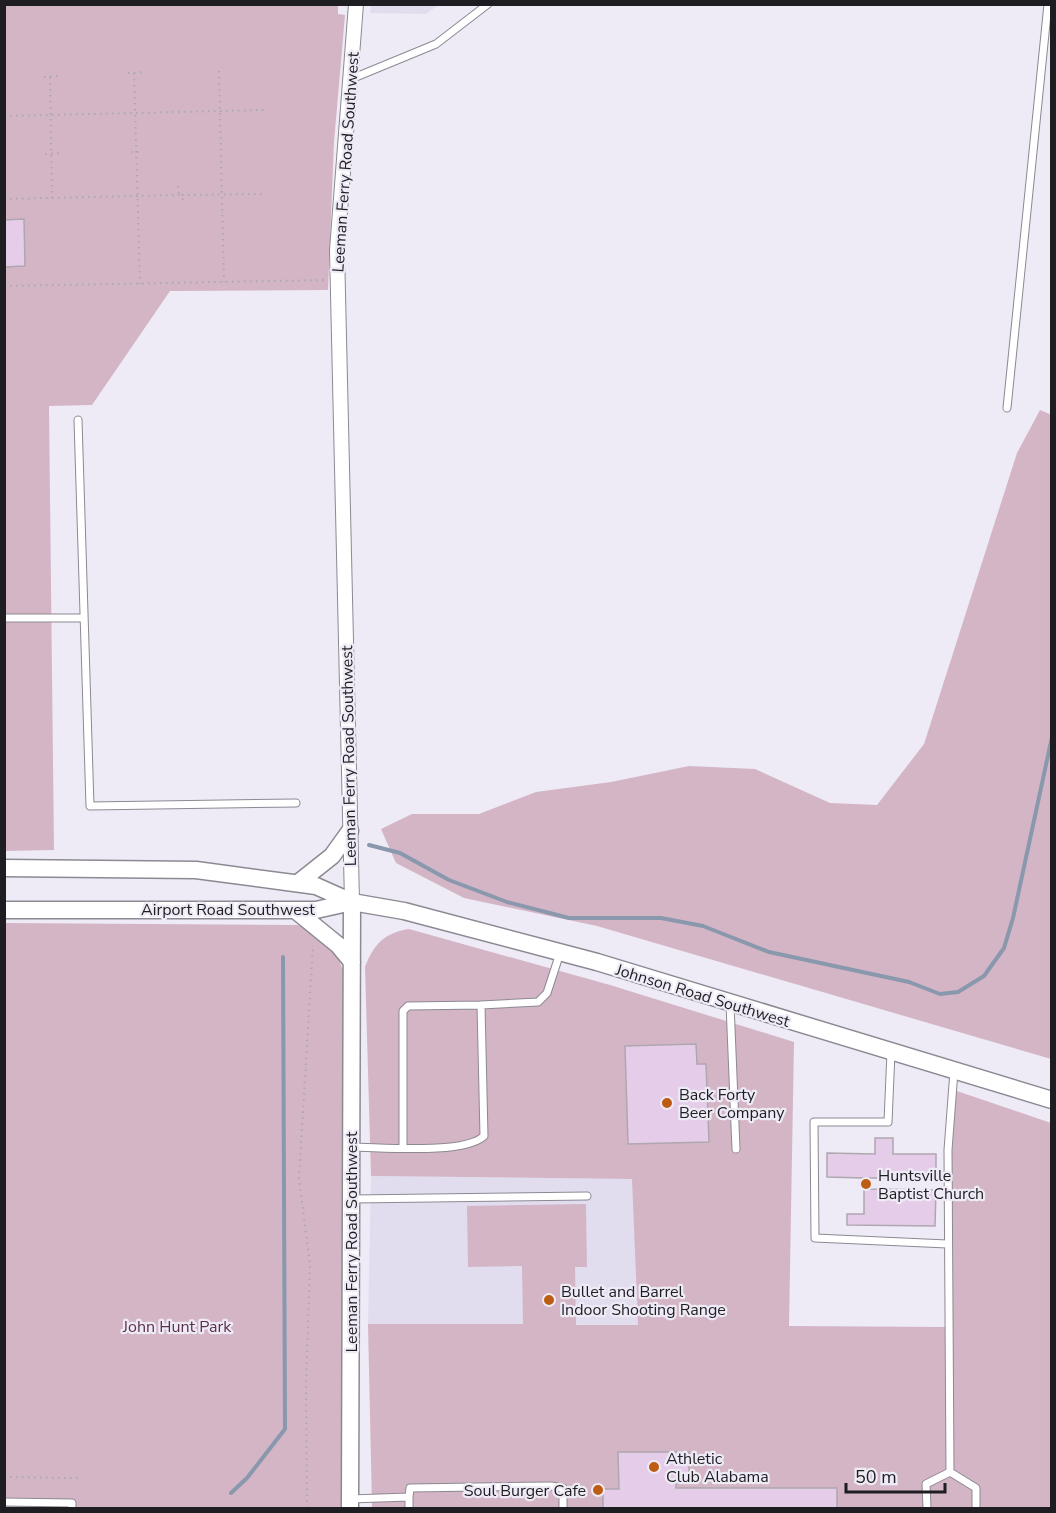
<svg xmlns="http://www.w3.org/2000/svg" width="1056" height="1513" viewBox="0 0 1056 1513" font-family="'Nunito Sans',sans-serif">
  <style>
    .built { fill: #e2ddee }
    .green { fill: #d4b5c6 }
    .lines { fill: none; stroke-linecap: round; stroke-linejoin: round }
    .stream { stroke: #8998ad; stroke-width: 4 }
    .building { fill: #e5cde9; stroke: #afa7b0; stroke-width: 1.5 }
    .service-casing { stroke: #8c8993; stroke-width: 9 }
    .minor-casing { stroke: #8c8993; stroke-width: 16 }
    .tertiary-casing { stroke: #8c8993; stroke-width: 19 }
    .path { stroke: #aba8b1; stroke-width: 2; stroke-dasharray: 1.5 4.5; stroke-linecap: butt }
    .service { stroke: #fff; stroke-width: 7 }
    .minor { stroke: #fff; stroke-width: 14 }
    .tertiary { stroke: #fff; stroke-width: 16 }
    .poi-dot { fill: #bc5d13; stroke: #eeebf6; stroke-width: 2 }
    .labels { text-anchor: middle; stroke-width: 4.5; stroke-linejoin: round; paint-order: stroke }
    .street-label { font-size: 16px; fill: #1e1d21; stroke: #eeebf6 }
    .poi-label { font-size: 16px; fill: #1e1d21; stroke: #eeebf6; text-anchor: start }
    .park-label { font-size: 16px; fill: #5c304b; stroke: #eeebf6 }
  </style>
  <rect width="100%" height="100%" fill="#eeebf6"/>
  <path class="built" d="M371 5V4L438 5 426 14 370 13Z
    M371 1176 633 1179 638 1325 368 1324Z"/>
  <path class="green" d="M5 5H338V14L345 15 334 142 328 290 170 291 92 405 49 406 54 850 5 851Z
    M1040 410 1052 415 1051 1059 597 926 464 898 396 863 381 829 412 814H479L536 792 611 782 689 766 755 769 830 803 877 805 924 744 1017 453Z
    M5 923 298 925C320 934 335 947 343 970L350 1323 351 1508H5Z
    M409 929 610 985 794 1042 789 1326 945 1327 948 1088 1051 1123V1508H372L368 1324H523L522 1266 468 1267 467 1206 586 1204 587 1267H575L576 1325H638L632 1179 371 1176 365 967C374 944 384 933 409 929Z"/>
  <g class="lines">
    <path class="stream" d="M369 845 400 853 449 880 507 902 569 918H661L703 926 769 952 909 982 940 994 958 992 984 976 1004 948 1013 918 1052 737
      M231 1493 247 1478 285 1429 283 957"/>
  </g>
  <path class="building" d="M24 219 25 266 4 267V220Z
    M696 1044 697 1064H706L709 1142 628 1144 625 1046Z
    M875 1138H893V1154H936V1178H869V1189L936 1190 935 1226 847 1225V1214H864V1178L827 1177V1153L875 1154Z
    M618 1452H689V1483H676V1488H837V1508H603V1489H619Z"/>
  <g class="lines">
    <defs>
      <path id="service" d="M351 79 436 44 488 4
        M1007 408 1048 4
        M78 420 90 806 296 803
        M4 618H84
        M730 1004 736 1149
        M891 1052 888 1122H814L815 1238 947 1244
        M351 1147C381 1147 464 1155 484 1136L481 1005 538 1002 547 993 560 953
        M403 1148V1011L408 1006 481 1005
        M353 1199 587 1196
        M950 1472 948 1150 954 1071
        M350 1499 409 1497 410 1488 551 1486 563 1488V1508
        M4 1502 72 1503V1508
        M409 1508V1497
        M927 1508 926 1484 950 1472 976 1488V1508"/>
      <path id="minor" d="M352 902 337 250 356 4"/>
      <path id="tertiary" d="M4 868 196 870 316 886 352 902 404 911 597 962 1052 1100
        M298 883 332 856 350 831
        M4 910H316L352 902
        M295 910 338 945 352 962
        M350 1508 352 902"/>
    </defs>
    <use href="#service" class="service-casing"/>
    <use href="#minor" class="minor-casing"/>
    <use href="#tertiary" class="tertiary-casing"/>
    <path class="path" d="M219 71 224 282
      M128 73H134L140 284
      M134 73 143 72
      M44 77 58 76
      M50 77 52 198
      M4 116 264 110
      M131 152H142
      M45 154 60 153
      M178 186 179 195 266 194
      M4 199 179 195 186 203
      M4 286 326 280
      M4 1477 79 1478
      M307 1508 306 1385 310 1265 299 1178 313 945"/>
    <use href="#service" class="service"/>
    <use href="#minor" class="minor"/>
    <use href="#tertiary" class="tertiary"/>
  </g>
  <g class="poi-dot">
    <circle cx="667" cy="1103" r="6"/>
    <circle cx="866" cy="1184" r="6"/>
    <circle cx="549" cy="1300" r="6"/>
    <circle cx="654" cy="1467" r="6"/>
    <circle cx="598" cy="1490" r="6"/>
  </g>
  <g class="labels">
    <g class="street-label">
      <text transform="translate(345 162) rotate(-86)" y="6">Leeman Ferry Road Southwest</text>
      <text transform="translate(348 756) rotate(-91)" y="6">Leeman Ferry Road Southwest</text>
      <text x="228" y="915">Airport Road Southwest</text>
      <text transform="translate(703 995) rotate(17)" y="6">Johnson Road Southwest</text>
      <text transform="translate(351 1242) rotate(-90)" y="6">Leeman Ferry Road Southwest</text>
    </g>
    <g class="poi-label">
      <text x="679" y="1100">Back Forty<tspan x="679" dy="18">Beer Company</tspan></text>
      <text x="878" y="1181">Huntsville<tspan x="878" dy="18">Baptist Church</tspan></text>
      <text x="561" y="1297">Bullet and Barrel<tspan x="561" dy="18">Indoor Shooting Range</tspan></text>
      <text x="666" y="1464">Athletic<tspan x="666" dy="18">Club Alabama</tspan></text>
      <text x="586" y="1496" text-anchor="end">Soul Burger Cafe</text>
    </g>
    <g class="park-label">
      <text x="177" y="1332">John Hunt Park</text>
    </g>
  </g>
  <rect width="1056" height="1513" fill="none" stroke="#1e1d21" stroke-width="12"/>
  <path d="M846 1483v9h99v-9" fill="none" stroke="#1e1d21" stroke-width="3"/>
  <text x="855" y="1483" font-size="18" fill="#1e1d21" stroke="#eeebf6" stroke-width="4.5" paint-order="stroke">50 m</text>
</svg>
